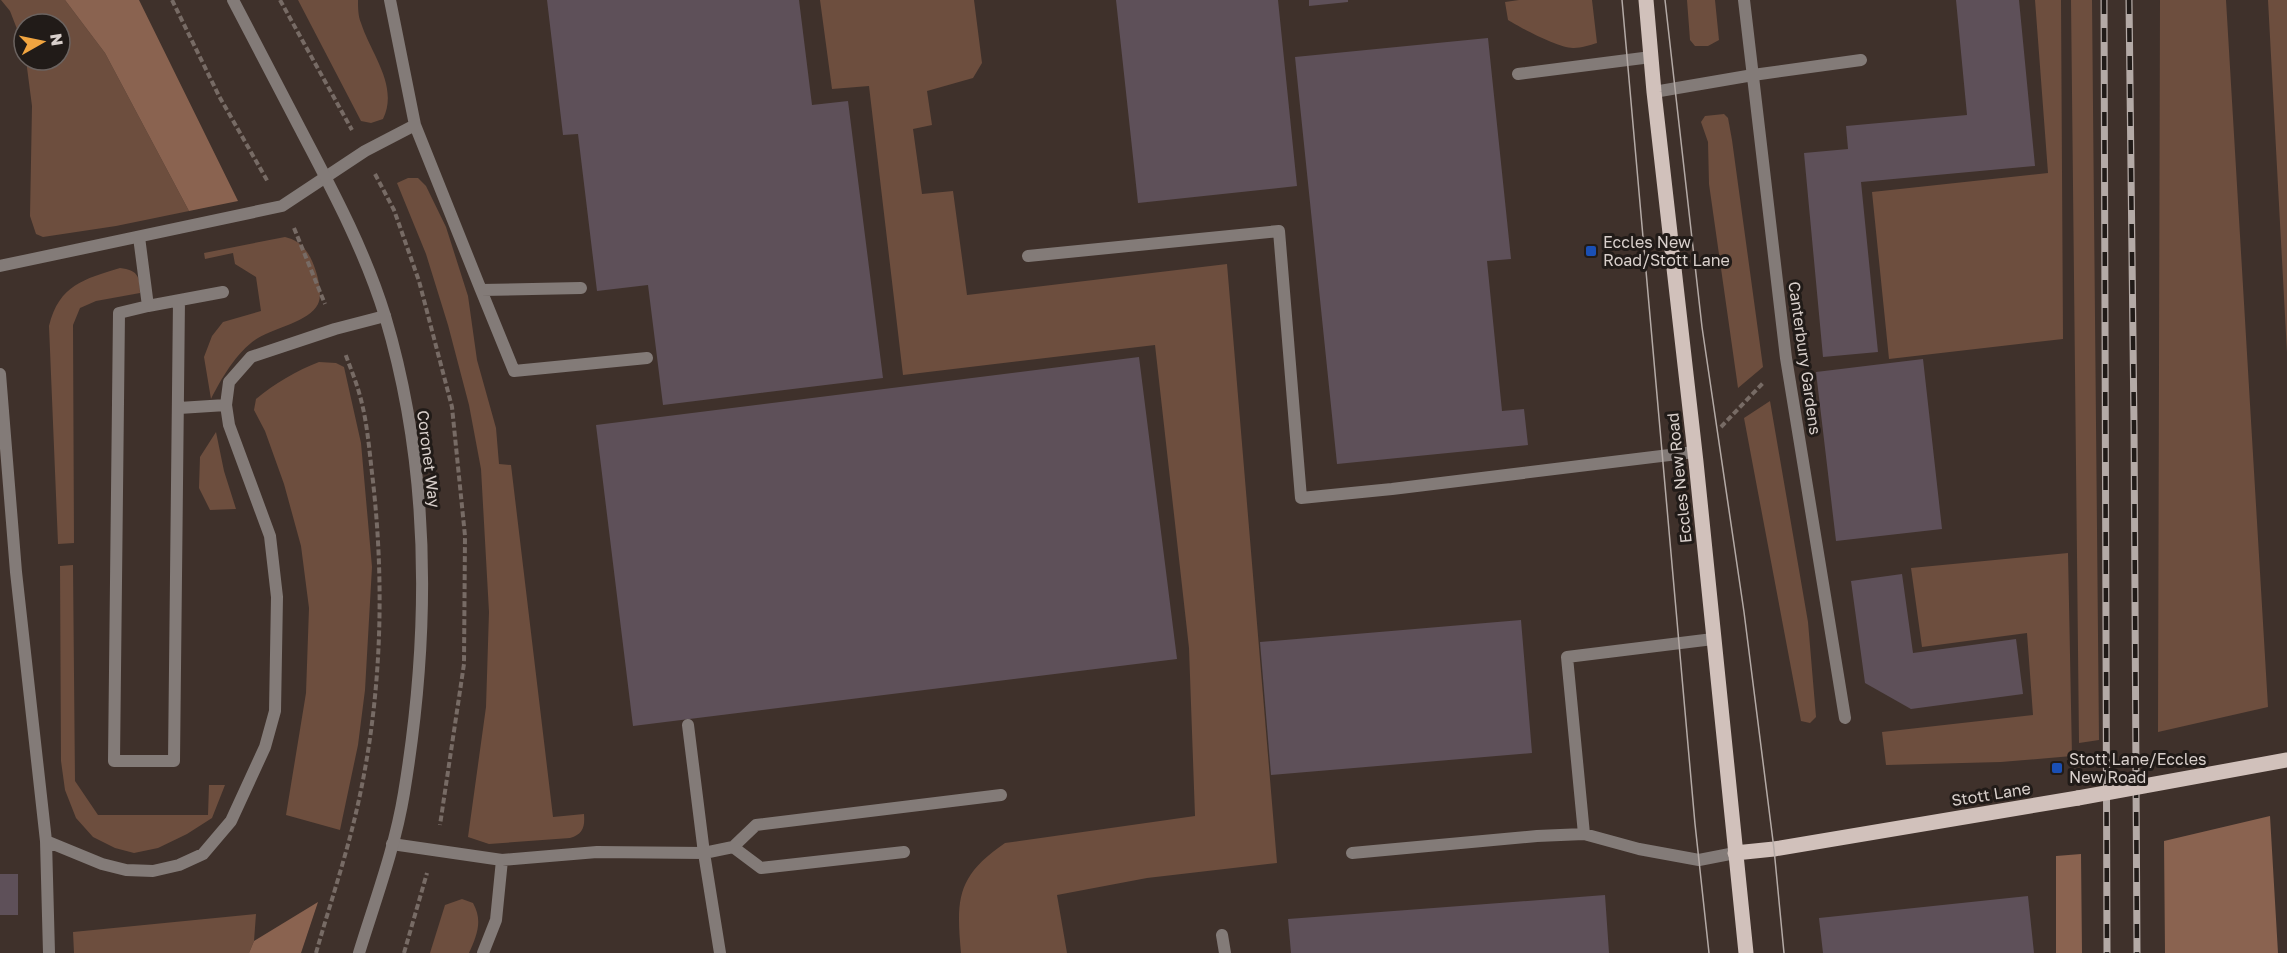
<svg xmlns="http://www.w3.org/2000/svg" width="2287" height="953" viewBox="0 0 2287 953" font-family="'Golos Text',sans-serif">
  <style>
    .green { fill: #6d4e3e }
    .forest { fill: #8a6350 }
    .building { fill: #5e5059 }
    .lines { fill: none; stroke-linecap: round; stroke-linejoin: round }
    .path { stroke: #776b65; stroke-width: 4; stroke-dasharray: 6 3; stroke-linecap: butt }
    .service { stroke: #837b78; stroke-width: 12 }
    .minor { stroke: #837b78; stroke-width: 12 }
    .tertiary { stroke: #837b78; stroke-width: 12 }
    .primary { stroke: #d1c1bb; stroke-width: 15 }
    .tram { stroke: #b4aaa6; stroke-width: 1.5 }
    .rail-casing { stroke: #b4aaa6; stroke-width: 7 }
    .rail { stroke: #211b18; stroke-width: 4.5; stroke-dasharray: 14; stroke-linecap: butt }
    .primary-bridge { stroke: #d1c1bb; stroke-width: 15 }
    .transit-dot { fill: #1a4fb4; stroke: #211b18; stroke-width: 2 }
    .labels { text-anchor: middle; stroke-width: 6; stroke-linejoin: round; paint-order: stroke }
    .poi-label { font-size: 16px; fill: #d9d0cc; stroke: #211b18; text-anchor: start }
    .street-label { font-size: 16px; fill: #d9d0cc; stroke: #211b18 }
  </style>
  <rect width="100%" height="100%" fill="#3f312b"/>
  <path class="green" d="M1 0H65L105 53 189 211 116 226 43 237 36 234 30 216 32 106 26 60H60V24H24V47L10 11Z
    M298 0H358C358 7 358 16 361 23 371 54 399 86 383 119L371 123 361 121Z
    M820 0H974L982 63 973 78 927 91 932 125 913 129 922 194 953 191 967 295 1227 264 1277 863 1147 878 1057 895 1067 953H961C956 898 957 876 1005 843L1195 816 1189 648 1155 345 903 375 869 86 832 89Z
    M1519 0H1592L1597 43C1590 45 1581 48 1574 48 1560 49 1521 28 1508 20L1505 2Z
    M1687 0H1715L1719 40 1708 46H1695L1690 40Z
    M2035 0H2061L2063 339 1889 359 1872 192 2048 173Z
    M2071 0H2092L2099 740 2079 743Z
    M2160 0H2226L2268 707 2158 732Z
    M2268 0H2287V353Z
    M1724 114 1728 118 1732 140 1763 367 1738 388 1709 184 1708 142 1701 122 1705 116Z
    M408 178H418L426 186 446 227 468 296 477 360 496 428 499 464 511 465 553 817 584 814C585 827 583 834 570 838L489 844 468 837 486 707 489 612 481 469 469 405 448 325 426 254 397 183Z
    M285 237C294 239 302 244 307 252 315 263 324 292 318 304 309 322 274 328 258 338 238 350 221 379 211 399L204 357 212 336 223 322 261 311 256 277 235 264 233 253 205 259 204 253Z
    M120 268C138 270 140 277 140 293L96 301 80 308 73 325 74 543 58 544 49 326C59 285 84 279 120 268Z
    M319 362 336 363 344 367 361 443 372 567 365 690 358 745 340 830 286 815 306 693 309 608 301 546 284 484 265 431 254 410 256 399C275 383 296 371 319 362Z
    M1770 401 1808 622 1816 717 1810 723 1801 721 1744 418Z
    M216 432 224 471 236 509 210 510 199 488 200 457Z
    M2068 553 2072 756 2001 762 1886 765 1882 732 2033 715 2027 633 1922 647 1911 568Z
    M73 565 75 781 98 815H208L209 785H225L212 818 187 834 158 848 134 853 115 848 93 837 76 818 65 790 61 761 60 566Z
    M462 899 473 903C483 921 477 935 469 953H430L445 905Z
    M256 914 254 941 249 953H74L73 932Z"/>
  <path class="forest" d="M65 0H139L238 201 189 211 105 53Z
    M2270 816 2278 953H2165L2164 841Z
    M2081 854 2082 953H2056V856Z
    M318 902 301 953H249L254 941Z"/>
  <path class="building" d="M547 0H799L812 105 848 101 883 378 663 405 648 285 597 291 578 134 563 135Z
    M1116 0H1278L1297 186 1138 203Z
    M1309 0H1348V2L1309 6Z
    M1956 0H2019L2035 166 1861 182 1878 352 1823 357 1804 153 1848 149 1846 126 1967 115Z
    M1488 38 1511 259 1487 261 1502 411 1524 409 1528 445 1337 464 1295 57Z
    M1139 357 1177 659 633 726 596 425Z
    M1923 359 1942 529 1836 541 1816 372Z
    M1902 574 1913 653 2016 639 2023 694 1911 709 1865 683 1851 581Z
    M1521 620 1532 753 1271 775 1260 642Z
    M0 874H18V915H0Z
    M1605 895 1609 953H1291L1288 919Z
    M2028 896 2034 953H1823L1819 918Z"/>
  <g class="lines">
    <path class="path" d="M172 0 219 96 268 182
      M280 0 352 130
      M375 174 394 210 419 281 452 407 465 536 464 664 440 825
      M294 228 325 304
      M1721 427 1763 383
      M316 953C330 904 347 854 358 804 382 696 385 582 372 473 369 447 367 421 360 396 356 381 350 367 345 353
      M404 953 427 873"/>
    <path class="service" d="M390 0 415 125 481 290 581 288
      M1518 74 1651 57
      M139 237 148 306 223 292
      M1028 256 1279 231 1301 498 1392 489 1694 452
      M0 266 282 206 365 151 415 125
      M481 290 514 371 647 358
      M148 306 119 313 114 761H174L179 300
      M0 374 16 572 46 841 102 864 126 870 153 871 179 865 203 854 231 821 265 747 275 711 277 597 270 536 229 425 226 405 229 382 251 357 335 329 385 316
      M179 408 226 405
      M688 725 704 853 720 953
      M1584 834 1567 657 1713 639
      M46 841 49 953
      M392 844 502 860 597 852 704 853 733 847
      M904 852 761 868 733 847 756 825 1001 795
      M1352 853 1537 836 1584 834 1639 849 1699 860 1735 853
      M1222 935 1225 953
      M483 953 496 920 502 860"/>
    <path class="minor" d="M1744 0 1786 358 1845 718
      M1654 92 1753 75 1861 60"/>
    <path class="tertiary" d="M233 0C257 46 281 92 305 138 335 195 366 254 385 316 431 470 430 636 404 793 395 848 375 901 359 953"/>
    <path class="primary" d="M1646 0 1654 92 1696 462 1746 953
      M1735 853 1774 849 2078 798"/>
    <path class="tram" d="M1622 0 1695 824 1709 953
      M1665 0 1702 327 1744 612 1774 849 1784 953"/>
    <defs>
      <path id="rail" d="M2104 0 2107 953
        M2129 0 2134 425 2137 953"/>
    </defs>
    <use href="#rail" class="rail-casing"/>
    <use href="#rail" class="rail"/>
    <path class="primary-bridge" d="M2078 798 2287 760"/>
  </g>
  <g class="transit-dot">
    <rect x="1585" y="245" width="12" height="12" rx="3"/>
    <rect x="2051" y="762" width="12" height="12" rx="3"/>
  </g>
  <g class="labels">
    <g class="poi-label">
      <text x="1603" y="248">Eccles New<tspan x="1603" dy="18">Road/Stott Lane</tspan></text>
      <text x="2069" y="765">Stott Lane/Eccles<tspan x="2069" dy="18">New Road</tspan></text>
    </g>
    <g class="street-label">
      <text transform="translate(1805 358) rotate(82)" y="6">Canterbury Gardens</text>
      <text transform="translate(429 459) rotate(83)" y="6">Coronet Way</text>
      <text transform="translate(1679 478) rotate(-96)" y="6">Eccles New Road</text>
      <text transform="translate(1991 794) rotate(-9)" y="6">Stott Lane</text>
    </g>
  </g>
  <g transform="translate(42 42) rotate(81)"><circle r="28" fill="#211b18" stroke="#6b6360" stroke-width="1.5"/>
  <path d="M0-4.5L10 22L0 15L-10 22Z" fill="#f1a540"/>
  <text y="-9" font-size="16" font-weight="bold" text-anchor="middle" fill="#d9d0cc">N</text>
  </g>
</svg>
